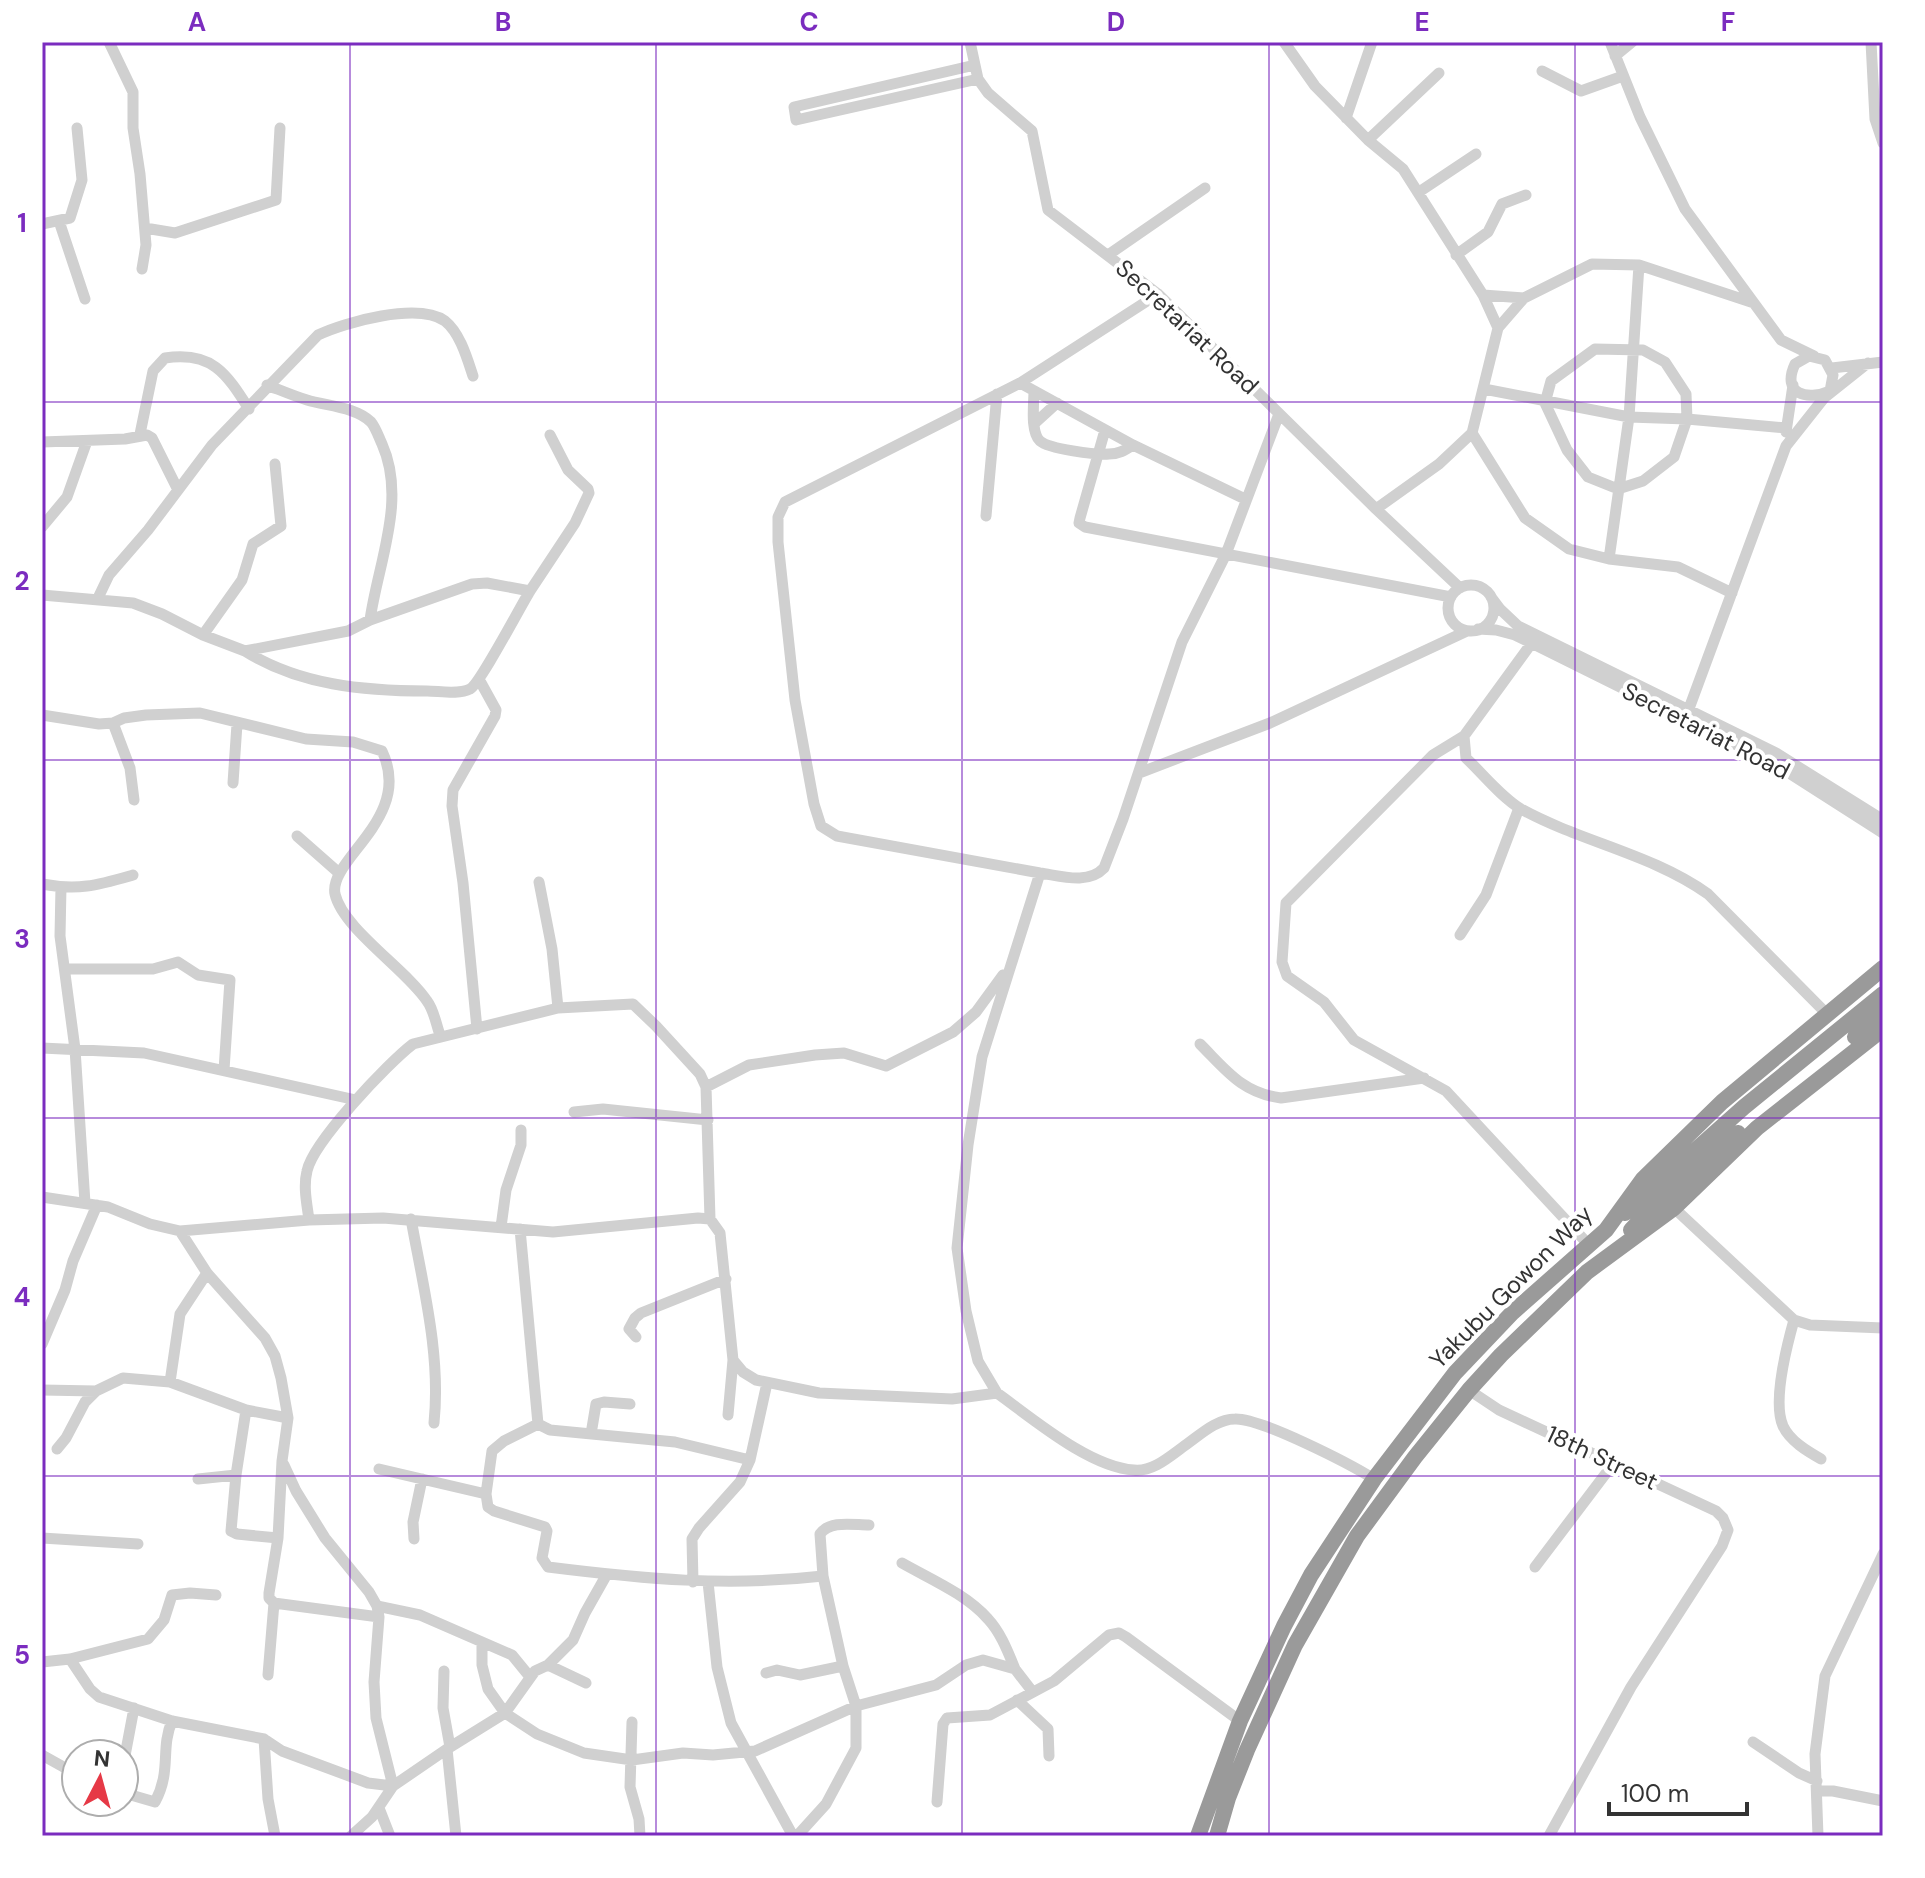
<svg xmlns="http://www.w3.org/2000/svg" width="1925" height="1878" viewBox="0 0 1925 1878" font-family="'DM Sans',sans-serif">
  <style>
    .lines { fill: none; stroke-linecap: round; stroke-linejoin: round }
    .minor { stroke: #d0d0d0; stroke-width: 11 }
    .highway { stroke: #9a9a9a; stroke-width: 16 }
    .grid { fill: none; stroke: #7b2cbf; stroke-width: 2; stroke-opacity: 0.55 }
    .labels { text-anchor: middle; stroke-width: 8; stroke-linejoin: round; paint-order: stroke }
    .street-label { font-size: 24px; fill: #333; stroke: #fff }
    .neatline { fill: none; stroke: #7b2cbf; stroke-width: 3 }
    .grid-label { font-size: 26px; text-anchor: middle; font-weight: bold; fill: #7b2cbf }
  </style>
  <rect width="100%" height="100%" fill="#fff"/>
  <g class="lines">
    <path class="minor" d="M109 42 133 92V128L140 174 146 245 142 269
      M970 42 978 79 988 93 1032 131 1048 210 1158 294 1376 509 1460 588
      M1284 42 1315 86 1368 140 1403 169 1483 295 1498 328
      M1610 42 1640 117 1685 209 1781 340 1814 356
      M1871 42 1875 119 1883 143
      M1615 56 1632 42
      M975 65 794 107 796 120 978 79
      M1542 71 1581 91 1623 76
      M1346 118 1372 42
      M1368 140 1439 73
      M1419 192 1476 154
      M59 221 85 299
      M42 224 70 218 82 180 77 128
      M145 228 175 233 276 200 280 128
      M1108 255 1205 188
      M1456 255 1488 232 1502 204 1526 195
      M1158 294 1020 383 785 502 778 517V542L795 700 814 804 821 826 837 836 1040 873C1061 876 1088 885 1104 868L1123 819 1182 642 1226 554 1279 414
      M1483 295 1524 298
      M1595 349 1643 350 1665 362 1686 394 1687 419 1674 457 1643 481 1618 489 1588 477 1567 450 1545 403 1551 381Z
      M1809 356 1825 360 1833 375 1830 391C1807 401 1781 394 1795 364Z
      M1832 368 1883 362
      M1020 383 1133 445 1245 499
      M267 385C280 390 294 396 307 400 327 406 356 407 371 422 376 428 379 438 382 444 407 500 378 563 370 620
      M1484 389 1629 417 1687 419 1786 428
      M1034 391C1034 403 1030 432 1040 441 1049 449 1096 455 1109 454 1119 454 1125 450 1133 445
      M1035 423 1057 403
      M1105 430 1080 518 1079 523 1085 527 1451 597
      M1786 432 1793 385
      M140 434 153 371 165 358C212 351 226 373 249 409
      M42 442 125 439 147 435 152 438 178 490
      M1376 509 1439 464 1472 433
      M986 516 997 394
      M42 527 67 497 87 441
      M1609 559 1629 417 1639 265
      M1448 608a23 23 0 1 1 46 0a23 23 0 1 1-46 0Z
      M1732 593 1678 567 1609 559 1569 549 1525 518 1472 433 1498 328 1524 298 1592 264 1639 265 1754 303
      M42 595 133 603 162 614 203 635 245 651 348 631 370 620 472 584 487 583 530 591 575 523 589 493 588 489 568 470 550 435
      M1491 597 1500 609 1518 626 1776 753 1883 820
      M98 598 109 575 148 530 212 445 318 335C345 322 418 302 445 321 460 333 467 358 473 376
      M1478 629 1496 630 1515 635 1775 764 1883 833
      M203 635 242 580 253 544 281 526 275 464
      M1531 644 1464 736 1466 758C1483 774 1501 797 1521 809 1581 842 1652 854 1708 894L1828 1015
      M245 651C299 685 364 691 427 691 439 691 459 695 470 689 480 684 520 607 530 591
      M1687 714 1786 446 1824 398 1868 363
      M42 715 99 724 113 723 124 718 146 715 200 713 306 739 353 742 382 751C414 818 328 859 335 894 343 929 407 970 427 1001 434 1010 436 1024 440 1035
      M113 723 130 768 134 800
      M1464 736 1433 755 1286 903 1282 962 1287 976 1324 1002 1354 1040 1446 1091 1588 1244
      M1139 773 1270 723 1467 631
      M233 783 237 724
      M297 836 339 873
      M539 882 552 949 558 1008
      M42 884C79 891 98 885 133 875
      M61 887 60 936 75 1049 85 1203
      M1460 935 1486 895 1519 808
      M66 969H153L178 962 198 975 230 980 224 1070
      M477 1029 463 883 452 806 453 790 495 716 496 710 480 681
      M1200 1044C1226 1070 1242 1093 1281 1098L1424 1078
      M42 1048 144 1053 356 1100
      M706 1087 749 1065 815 1055 844 1053 886 1066 953 1032 976 1012 1003 975
      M574 1112 603 1109 708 1120
      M42 1197 108 1207 150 1224 180 1231 309 1220 383 1218 553 1232 698 1218 710 1219 720 1233 733 1360 743 1372 756 1380 819 1393 952 1399 997 1393C1032 1418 1089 1467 1134 1470 1154 1472 1171 1455 1187 1444 1201 1434 1217 1419 1235 1419 1261 1418 1350 1464 1374 1479
      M1674 1208 1794 1320 1810 1325 1883 1328
      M411 1219C423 1286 441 1355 434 1423
      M309 1220C307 1204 303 1187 307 1171 313 1142 388 1063 413 1044L558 1008 633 1004 656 1026 700 1074 706 1087 710 1219
      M501 1227 506 1190 521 1145V1130
      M520 1229 538 1424
      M180 1231 207 1273 265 1338 275 1356 281 1378 288 1418 282 1461 278 1538 269 1593V1598L274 1603 268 1675
      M1794 1320C1787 1345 1772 1401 1783 1426 1790 1441 1807 1451 1821 1459
      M636 1337 629 1329 635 1318 641 1313 726 1279
      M42 1344 65 1290 73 1261 97 1205
      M170 1382 180 1314 207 1273
      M42 1390 96 1391
      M1469 1390 1499 1410 1716 1511 1723 1518 1728 1530 1722 1546 1631 1687 1549 1836
      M997 1393 978 1361 966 1311 957 1248 968 1145 982 1057 1040 873
      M728 1415 733 1360
      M538 1424 550 1430 675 1442 750 1460
      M591 1434 596 1404 604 1402 630 1404
      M57 1449 66 1438 85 1402 96 1391 123 1378 170 1382 246 1410 288 1418
      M284 1465 296 1491 325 1538 369 1592 377 1606 379 1617 374 1682 376 1718 393 1786
      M379 1469 486 1494 488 1507 494 1511 545 1527 547 1531 542 1558 548 1567C644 1579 727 1587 823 1576L843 1666 856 1706V1748L826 1804 797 1836
      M236 1475 246 1410
      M198 1479 236 1475 231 1531 237 1534 278 1538
      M486 1494 492 1451 504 1441 538 1424
      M42 1538 138 1544
      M414 1539 413 1522 422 1479
      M902 1563C930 1579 966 1594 988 1619 1001 1633 1008 1652 1015 1669
      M1535 1567 1613 1464
      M823 1576 820 1534C830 1520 853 1525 869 1525
      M693 1582 692 1539 699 1528 740 1482 750 1460 767 1383
      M708 1582 717 1667 731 1723 793 1836
      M274 1603 379 1617
      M377 1606 420 1615 512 1655 530 1677
      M482 1642V1665L488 1689 505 1713 537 1734 584 1753 632 1760 683 1753 713 1755 755 1751 856 1706 936 1685 966 1665 983 1660 1015 1669 1032 1691
      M70 1659 90 1689 99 1697 172 1721 264 1739 282 1751 368 1783 393 1786
      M42 1662 70 1659 148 1639 164 1620 172 1595 190 1593 216 1595
      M548 1665 586 1683
      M444 1671 443 1708 450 1747
      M766 1673 777 1670 800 1675 843 1666
      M1017 1700 1048 1729 1049 1756
      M632 1722 630 1787 639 1819 640 1836
      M264 1739 268 1799 275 1836
      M1753 1742 1799 1773 1817 1781
      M447 1749 456 1836
      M42 1755 76 1774
      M124 1761 134 1708
      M1817 1791H1833L1883 1801
      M124 1793 155 1802C172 1770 160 1749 172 1721
      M937 1802 943 1724 947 1718 990 1715 1054 1681 1109 1635 1119 1633 1126 1637 1240 1721
      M379 1808 390 1836
      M351 1836 372 1817 393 1786 447 1749 505 1713 535 1671 548 1665 573 1640 585 1613 607 1574
      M1818 1836 1815 1754 1825 1676 1883 1554"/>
    <path class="highway" d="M1855 1037 1883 1014
      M1625 1213 1744 1107 1883 994
      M1631 1230 1650 1210 1738 1133
      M1198 1836 1240 1721 1284 1626 1311 1575 1374 1479 1455 1373 1512 1313 1606 1230 1643 1179 1722 1102 1883 968
      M1217 1836 1228 1798 1247 1750 1295 1645 1357 1536 1415 1457 1469 1390 1501 1355 1587 1272 1674 1208 1757 1128 1883 1029"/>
  </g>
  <path class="grid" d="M350 42V1836M656 42V1836M962 42V1836M1269 42V1836M1575 42V1836M42 402H1883M42 760H1883M42 1118H1883M42 1476H1883"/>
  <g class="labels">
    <g class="street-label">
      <text transform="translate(1187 327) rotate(43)" y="8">Secretariat Road</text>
      <text transform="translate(1706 731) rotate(27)" y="8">Secretariat Road</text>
      <text transform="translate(1511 1287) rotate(-45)" y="8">Yakubu Gowon Way</text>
      <text transform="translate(1602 1458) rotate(25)" y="8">18th Street</text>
    </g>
  </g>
  <rect width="1925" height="1878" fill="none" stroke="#ffffff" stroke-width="88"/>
  <g transform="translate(100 1778) rotate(6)"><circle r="38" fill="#ffffff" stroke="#adadad" stroke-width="2"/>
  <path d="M0-6L14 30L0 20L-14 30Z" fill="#e63946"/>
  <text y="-12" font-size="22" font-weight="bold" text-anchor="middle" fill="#333333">N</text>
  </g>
  <path d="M1609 1802v12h138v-12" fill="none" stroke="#333333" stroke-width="4"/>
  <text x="1621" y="1802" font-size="24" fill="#333333" stroke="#ffffff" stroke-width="6" paint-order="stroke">100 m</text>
  <rect x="44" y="44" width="1837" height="1790" class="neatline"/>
  <g class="grid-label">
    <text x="197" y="31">A</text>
    <text x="503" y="31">B</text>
    <text x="809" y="31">C</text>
    <text x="1116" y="31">D</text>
    <text x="1422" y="31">E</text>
    <text x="1728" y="31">F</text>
    <text x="22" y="232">1</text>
    <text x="22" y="590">2</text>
    <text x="22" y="948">3</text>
    <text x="22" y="1306">4</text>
    <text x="22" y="1664">5</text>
  </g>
</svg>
